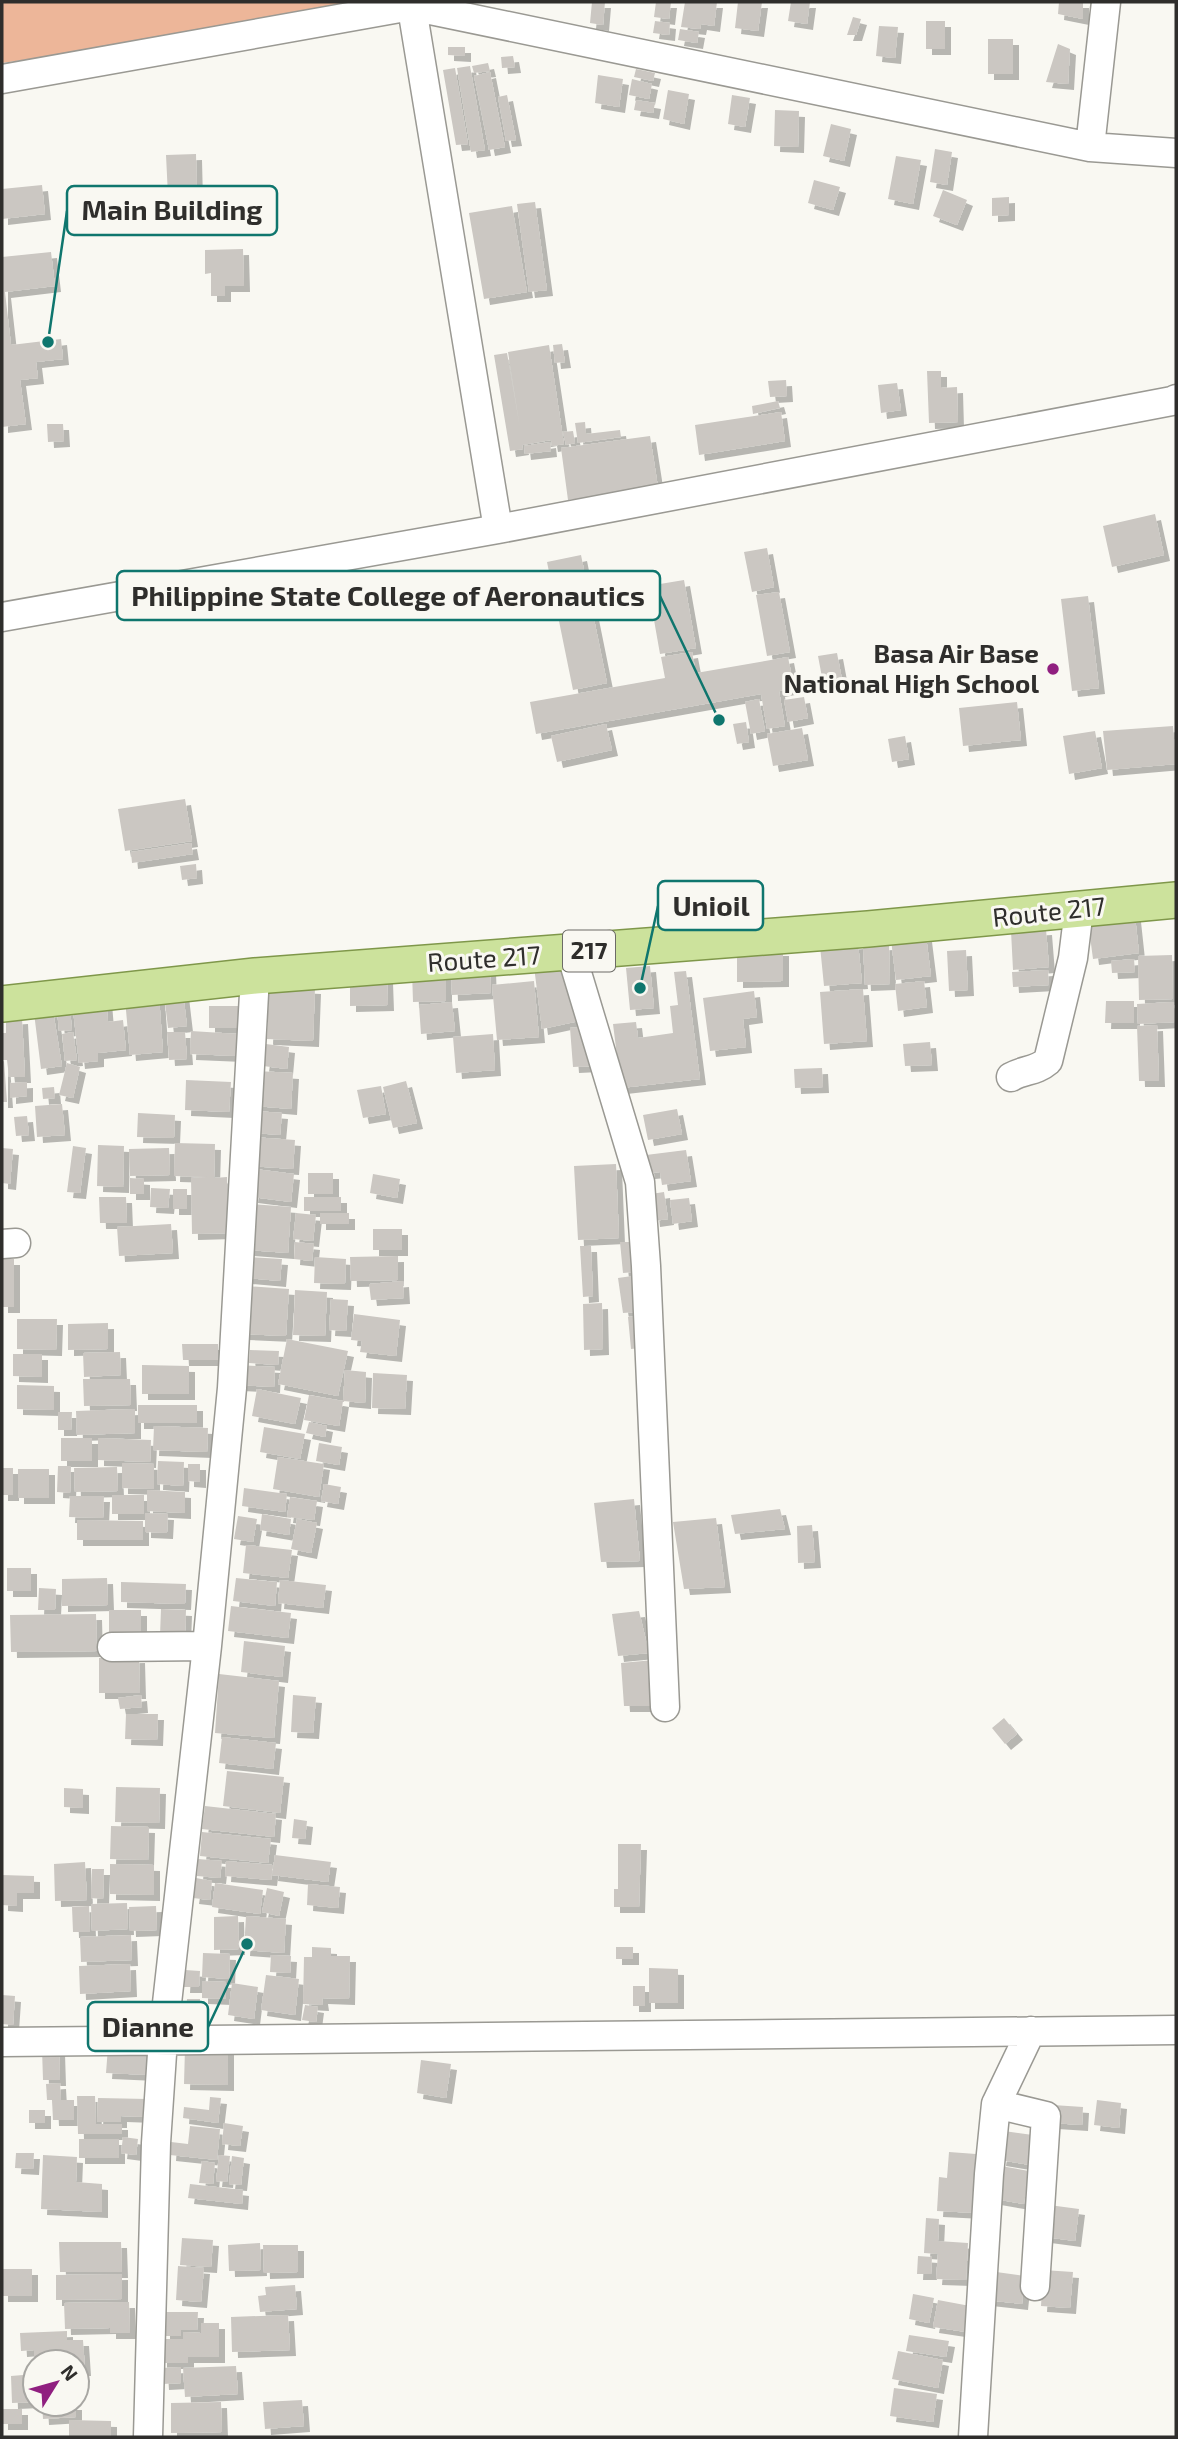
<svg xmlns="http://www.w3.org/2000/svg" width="1178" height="2439" viewBox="0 0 1178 2439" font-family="'Exo 2',sans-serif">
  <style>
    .green { fill: #edb699 }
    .building { fill: #cbc7c2; filter: url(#shadow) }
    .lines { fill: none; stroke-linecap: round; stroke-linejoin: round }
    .minor-casing { stroke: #9a9993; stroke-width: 31 }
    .major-casing { stroke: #7f974a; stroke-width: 38 }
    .minor { stroke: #fff; stroke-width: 28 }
    .major { stroke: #cce29c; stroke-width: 35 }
    .poi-dot { fill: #901f80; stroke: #f9f8f2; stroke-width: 2.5 }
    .labels { text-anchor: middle; stroke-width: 6; stroke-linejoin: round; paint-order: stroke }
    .shield { fill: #f9f8f2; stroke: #6c6b67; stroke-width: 2 }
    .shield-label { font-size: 24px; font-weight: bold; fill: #2f2e2c }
    .poi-label { font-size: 26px; font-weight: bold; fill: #2f2e2c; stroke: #f9f8f2; text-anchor: end }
    .street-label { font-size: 26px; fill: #2f2e2c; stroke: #f9f8f2 }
    .leader { fill: none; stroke: #0f766e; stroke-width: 2.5 }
    .callout-dot { fill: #0f766e; stroke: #f9f8f2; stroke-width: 2.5 }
    .callout { fill: #f9f8f2; stroke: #0f766e; stroke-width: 2.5 }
    .callout-label { font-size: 28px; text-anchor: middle; font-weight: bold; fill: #2f2e2c }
  </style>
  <defs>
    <filter id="shadow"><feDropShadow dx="6" dy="6" stdDeviation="0" flood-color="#0004"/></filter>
  </defs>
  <rect width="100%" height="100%" fill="#f9f8f2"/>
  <path class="green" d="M2 2H393L394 6 2 63Z"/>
  <path class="building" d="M592 2H605L603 25 590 23Z
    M656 2H671L669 19 654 17Z
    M685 2H717L714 26 701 24 700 29 681 27Z
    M738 2H762L758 31 735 28Z
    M791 2H810L807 24 788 21Z
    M1059 2H1083V19L1058 14Z
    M853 17 861 19 856 35H847Z
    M655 21 670 23 669 35 653 33Z
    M926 21H945V49H926Z
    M879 26 898 27 895 58 876 56Z
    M680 29 699 32 697 43 678 40Z
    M988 39H1013V74H988Z
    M1058 44 1070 49 1068 84 1046 82Z
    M448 47H465V56L448 55Z
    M513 56 515 67 502 68 501 57Z
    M488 63 490 71 474 73 472 66Z
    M470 66 485 150 471 152 457 68Z
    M455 68 468 144 456 145 443 70Z
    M636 69 655 73 653 81 634 77Z
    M490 72 505 147 489 150 474 76Z
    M598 75 623 79 619 107 595 103Z
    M632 79 652 84 649 99 629 95Z
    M668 90 689 94 684 124 663 119Z
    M507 95 516 140 506 141 498 97Z
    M732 95 750 98 745 127 728 124Z
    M636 100 655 103 653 113 634 110Z
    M775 110 799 111 798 147 774 146Z
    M831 124 851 129 844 161 823 156Z
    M935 149 952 152 947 185 930 182Z
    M196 154 197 195 168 196 166 155Z
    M896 156 921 160 913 204 888 199Z
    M814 180 840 187 833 210 808 203Z
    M42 185 45 214 2 219V189Z
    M943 190 967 200 957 225 933 216Z
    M1009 197V215L992 216V198Z
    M535 202 547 290 529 292 517 204Z
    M512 206 527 292 484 299 469 213Z
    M243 249 244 286H225V296H211V273L205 274V250Z
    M51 252 55 286 5 292 11 345 61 339 63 359 36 362 38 378 20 380 26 424 2 427V257Z
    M562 344 565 362 555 363 553 345Z
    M549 345 564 444 552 446 551 440 522 445 523 449 510 451 494 355 507 353 520 428 508 352Z
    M927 371H941V388L957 387 958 422 929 423Z
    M786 380 787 396 770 397 768 381Z
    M897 383 901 410 881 413 878 385Z
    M778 401 780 408 753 414 752 406Z
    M781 412 785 441 699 455 695 425Z
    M585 422 586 434 620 430 621 437 578 443 575 423Z
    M47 424H63L64 441 48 442Z
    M573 431 575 443 566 445 563 432Z
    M650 436 658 487 568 500 561 448Z
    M550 442 551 451 525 454 524 446Z
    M1155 514 1164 555 1112 567 1103 526Z
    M767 548 774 587 752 592 744 552Z
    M581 555 607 683 573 690 547 562Z
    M684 580 696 648 660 654 648 586Z
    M779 592 790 652 767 656 756 595Z
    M1088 596 1099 688 1072 691 1061 599Z
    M692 652 696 673 788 657 794 688 779 691 785 726 767 729 761 694 536 734 530 702 665 678 661 657Z
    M837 653 843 685 824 688 818 656Z
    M804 697 808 718 788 722 784 700Z
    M759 699 765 731 751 734 745 702Z
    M1017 702 1021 740 963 746 959 708Z
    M746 722 749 742 737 744 733 724Z
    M606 724 612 750 557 762 551 736Z
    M1173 726 1176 764 1107 770 1103 731Z
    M802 728 808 760 773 766 767 734Z
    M1095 731 1102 768 1069 774 1063 736Z
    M905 736 909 759 892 762 888 739Z
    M185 799 192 841 125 851 118 809Z
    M191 843 193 854 132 863 131 852Z
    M196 864 197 878 182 880 180 866Z
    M1135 916 1139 953 1093 959 1088 921Z
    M1046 929 1049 967 1013 970 1011 931Z
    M926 936 931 976 896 980 891 940Z
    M858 943 862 983 824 986 820 946Z
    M889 944 890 984 865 985 863 945Z
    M737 950H783V981L737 982Z
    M966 950 968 990 949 991 947 951Z
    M1172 955 1173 999 1139 1000 1138 956Z
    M568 956 579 1021 542 1029 533 959Z
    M1134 959 1135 972 1112 973 1111 961Z
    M650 966 654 1008 630 1010 626 968Z
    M490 968 491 993 452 995 451 970Z
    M1048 970 1049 985 1013 987 1012 972Z
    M412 971H446V1001L413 1002Z
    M686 971 700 1079 621 1088 613 1024 636 1022 638 1038 673 1033 670 1006 678 1005 674 972Z
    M387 977 388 1005 350 1006V978Z
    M534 981 539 1037 497 1040 492 985Z
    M924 981 927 1007 898 1011 895 984Z
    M269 986 315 988 313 1041 267 1039Z
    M863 989 867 1041 824 1044 820 992Z
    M754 991 757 1017 743 1019 746 1047 710 1051 703 998Z
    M183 992 187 1026 168 1028 164 994Z
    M159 996 163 1052 130 1055 125 999Z
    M106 998 108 1022 123 1020 126 1050 98 1053V1061L79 1063 72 1001Z
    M1106 1001H1134V1023H1105Z
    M452 1002 455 1031 421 1034 419 1005Z
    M1174 1002 1175 1022 1138 1024 1137 1004Z
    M209 1006H239L240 1028H209Z
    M70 1009 72 1030 59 1031 57 1010Z
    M53 1011 62 1066 41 1069 34 1013Z
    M22 1018 25 1077H9L7 1060H2L3 1033H6V1019Z
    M1157 1025 1159 1081H1139L1137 1026Z
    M590 1026 593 1066 573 1067 570 1028Z
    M191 1031 238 1034 237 1056 190 1054Z
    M73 1032 77 1060 65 1061 62 1034Z
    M167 1032H185L187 1059 169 1060Z
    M493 1034 495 1070 456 1073 453 1037Z
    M930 1042 932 1065 905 1066 903 1044Z
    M266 1044 289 1047 287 1069 263 1066Z
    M4 1061 7 1102H2V1062Z
    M67 1063 80 1067 73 1098 59 1095Z
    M822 1068 823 1087 795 1088 794 1069Z
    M257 1071 293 1073 291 1109 255 1106Z
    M186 1080 231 1082 229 1112 185 1110Z
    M406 1081 417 1123 393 1128 383 1087Z
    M27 1082V1096L10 1098V1083Z
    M381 1086 386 1114 363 1118 357 1090Z
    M54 1087 55 1098 43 1099 42 1088Z
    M62 1104 65 1135 37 1137 35 1106Z
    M677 1109 682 1134 648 1140 643 1115Z
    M256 1111 282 1113 280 1135 255 1133Z
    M138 1113 175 1115 174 1138 137 1137Z
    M27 1116 29 1135 16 1136 14 1117Z
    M252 1137 295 1140 293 1169 250 1166Z
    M175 1143 215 1144 214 1178 227 1177 228 1233 192 1234 191 1178 207 1177 174 1176Z
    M98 1145 124 1146 123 1187 97 1186Z
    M73 1146 86 1148 80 1193 67 1192Z
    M2 1148 13 1149 10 1184 2 1183Z
    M169 1148 170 1175 130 1176 129 1149Z
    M686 1150 691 1181 662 1185 660 1172 649 1173 646 1155Z
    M616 1164 619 1238 578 1240 574 1166Z
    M255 1169 294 1174 291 1202 252 1197Z
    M308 1173H333V1194H308Z
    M373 1174 400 1179 397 1198 370 1193Z
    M130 1178 144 1179V1194H130Z
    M151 1188 170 1189 168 1208 150 1207Z
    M173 1189H187V1209H173Z
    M664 1192 668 1219 654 1221 651 1194Z
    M99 1197H126L127 1223H100Z
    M304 1197H341V1211H304Z
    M689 1198 692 1221 673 1224 670 1200Z
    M251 1204 291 1207 288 1253 248 1250Z
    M296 1213 316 1215 313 1241 293 1239Z
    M320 1213H349V1224H320Z
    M171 1224 173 1253 119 1256 117 1227Z
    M373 1229H402V1250H373Z
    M295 1242 314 1244 312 1261 294 1259Z
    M620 1242H633L635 1272 623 1273Z
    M580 1246H591L593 1296 583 1297Z
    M398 1256V1280L351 1281 350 1257Z
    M248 1257 282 1259 280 1281 246 1278Z
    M315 1257 346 1259 345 1284 314 1283Z
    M2 1259H14V1307H2Z
    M632 1276 636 1312 623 1313 618 1278Z
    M403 1281 404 1298 371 1300 369 1284Z
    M246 1286 289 1289 286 1336 243 1334Z
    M295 1290 327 1292 325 1336 293 1335Z
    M331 1299 348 1300 346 1331 329 1330Z
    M602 1303 603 1349 584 1350 583 1304Z
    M354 1314 400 1320 396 1356 360 1352 362 1341 351 1340Z
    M639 1316 641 1348 631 1349 628 1317Z
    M17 1319H57L56 1350 17 1349Z
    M108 1323V1349L68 1350V1324Z
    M287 1339 348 1351 338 1396 278 1384Z
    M182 1344H218V1360H183Z
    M250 1350 279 1351 278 1365 249 1363Z
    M120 1352 121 1375 84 1377 83 1353Z
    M13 1354H42V1377L13 1376Z
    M142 1365 189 1366V1394H142Z
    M238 1365 275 1367 274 1387 237 1385Z
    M345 1370 366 1372 365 1403 343 1401Z
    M373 1373 407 1375 405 1409 372 1408Z
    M83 1379H130L131 1405 84 1406Z
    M17 1385 54 1386V1410L17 1409Z
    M257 1389 301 1398 295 1424 252 1416Z
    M309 1395 343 1401 339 1426 304 1420Z
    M138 1405H197V1423H138Z
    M135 1409V1433L77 1435 76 1411Z
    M58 1412H72L71 1430H58Z
    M309 1422 327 1426 325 1437 306 1433Z
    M154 1426 208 1428 207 1452 153 1450Z
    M264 1427 305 1434 300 1459 260 1452Z
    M61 1438H92V1461H61Z
    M98 1438 151 1440 150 1462 98 1460Z
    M319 1443 342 1447 339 1465 316 1461Z
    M278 1457 324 1464 319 1497 273 1489Z
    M158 1461 184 1462 183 1486 157 1484Z
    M122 1463 154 1464V1489L122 1488Z
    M188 1464H200V1482L188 1481Z
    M58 1466H71L70 1493 57 1492Z
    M117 1467 118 1491 75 1492 74 1468Z
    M2 1468H13V1495H2Z
    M18 1469H49V1498H18Z
    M324 1484 341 1487 338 1504 321 1501Z
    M244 1488 287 1494 285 1512 242 1506Z
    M147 1490 185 1492V1513L147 1511Z
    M112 1495H144V1514H112Z
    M70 1496H104L103 1518 69 1517Z
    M290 1497 317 1501 314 1520 287 1517Z
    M634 1499 640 1561 601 1562 594 1503Z
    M780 1509 785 1529 735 1534 731 1515Z
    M145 1513 168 1514 167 1533 145 1532Z
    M262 1514 291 1519 289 1535 260 1530Z
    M238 1516 257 1519 253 1542 234 1539Z
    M716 1518 725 1587 684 1589 673 1522Z
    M297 1519 317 1523 311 1553 291 1549Z
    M77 1520 143 1521V1540H77Z
    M812 1525 815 1562 798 1563 797 1526Z
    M246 1545 292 1550 288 1578 243 1573Z
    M7 1568H31V1591H7Z
    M107 1578 108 1605 62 1606V1579Z
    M236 1578 277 1582 275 1606 233 1601Z
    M280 1580 326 1585 323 1608 278 1603Z
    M121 1582 186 1584 185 1604 121 1602Z
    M39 1588 56 1589 55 1610H38Z
    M231 1606 291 1613 288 1638 228 1631Z
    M161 1609 186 1610 185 1636 160 1635Z
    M109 1610H141V1635H109Z
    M639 1611 649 1653 618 1656 612 1614Z
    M96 1614 97 1651 11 1652 10 1615Z
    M244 1641 285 1646 282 1677 241 1672Z
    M139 1657 140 1693H99V1658Z
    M654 1660 663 1706H624L621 1663Z
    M219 1674 279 1681 274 1738 215 1733Z
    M141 1695 142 1707 120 1709 118 1698Z
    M293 1695 316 1697 313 1733 291 1732Z
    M126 1714H158L157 1740 125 1739Z
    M1004 1718 1017 1734 1005 1744 992 1728Z
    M222 1737 276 1743 273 1769 219 1763Z
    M227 1771 284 1777 280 1813 223 1806Z
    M116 1787 160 1788 159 1823 115 1822Z
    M64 1788 83 1789V1808L64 1807Z
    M205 1806 276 1814 274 1837 202 1829Z
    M294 1819 307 1821 305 1839 292 1838Z
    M111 1826 149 1827 148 1860 110 1859Z
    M202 1832 271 1839 268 1863 200 1856Z
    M618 1844H641L639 1907H614V1889H618Z
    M275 1855 331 1862 328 1882 272 1875Z
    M198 1859 222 1861 220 1878 197 1876Z
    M226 1861 273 1865 271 1880 225 1876Z
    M85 1862 87 1900 55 1901 54 1864Z
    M110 1864 154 1865V1895L110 1894Z
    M92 1869H104L103 1899 91 1898Z
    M2 1875 34 1876V1893H17V1906L2 1905Z
    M196 1878 212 1881 210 1900 193 1898Z
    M215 1883 263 1890 260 1914 212 1907Z
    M308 1884 340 1887 338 1908 307 1905Z
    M267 1888 284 1892 279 1916 262 1912Z
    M127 1903 128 1929 92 1931 91 1904Z
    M89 1906 90 1932H73L72 1907Z
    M156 1906 157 1930 130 1931 129 1907Z
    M238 1916 239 1949 214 1950V1917Z
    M246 1916 286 1919 284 1953 244 1950Z
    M131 1935 132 1960 81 1962 80 1937Z
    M312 1947 331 1948V1956H350L349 1999 322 1998 323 2005 303 2004 304 1957H312Z
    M616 1947H633V1959H616Z
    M203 1953 230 1954 229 1979 202 1977Z
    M271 1955 291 1956 290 1973 270 1972Z
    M130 1964 131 1991 80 1994 79 1966Z
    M649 1968 678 1969V2003H649Z
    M185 1970 200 1971 199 1987H184Z
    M266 1975 299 1979 295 2015 261 2010Z
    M202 1981 226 1982V1999L202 1998Z
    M232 1983 258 1987 254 2019 228 2015Z
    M633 1986H645V2006H633Z
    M2 1995 15 1996 13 2025 2 2024Z
    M187 1999H200L199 2018H186Z
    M305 2005 318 2007 316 2022 302 2020Z
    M108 2047 152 2050 150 2075 106 2073Z
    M59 2048 60 2080H43L42 2049Z
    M185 2048 228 2049V2085L184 2084Z
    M421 2060 451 2064 446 2098 417 2093Z
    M60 2083 61 2100H74V2120H53L52 2100H47L46 2084Z
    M77 2096H95L96 2124H122V2134H78Z
    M210 2097 221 2098 218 2123 183 2118 184 2107 209 2110Z
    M98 2098 148 2099 147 2117 121 2116V2122H97Z
    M1097 2100 1121 2103 1119 2128 1094 2125Z
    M1053 2105 1083 2107 1082 2125 1052 2123Z
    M29 2110H45V2123H29Z
    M224 2123 243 2126 240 2146 222 2144Z
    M190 2126 220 2129 217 2160 170 2155 171 2142 188 2144Z
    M1004 2131 1040 2136 1036 2166 1000 2160Z
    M123 2137 138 2139 136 2155 121 2153Z
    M79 2139H119V2158H79Z
    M949 2152 976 2154 974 2180H979L977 2213 937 2211 939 2177 947 2178Z
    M16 2153H34L33 2169 15 2168Z
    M43 2155 77 2157 76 2182 102 2184V2212L41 2209Z
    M219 2155 230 2156 227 2182 216 2181Z
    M232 2156 244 2158 241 2185 229 2184Z
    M202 2161 215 2163 213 2184 199 2183Z
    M1001 2166 1029 2171 1024 2204 995 2199Z
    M190 2184 243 2190 242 2204 188 2198Z
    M1049 2205 1079 2209 1075 2241 1045 2237Z
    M926 2218 939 2219 938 2241 968 2243 966 2280 936 2279 938 2254 924 2253Z
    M182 2238 213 2240 211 2267 180 2265Z
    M59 2242H121L122 2272H60Z
    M260 2243 261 2270 229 2271 228 2245Z
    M263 2245H298V2272L264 2273Z
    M918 2256 932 2257 931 2274H917Z
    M178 2266 204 2268 201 2302 176 2300Z
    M2 2269H32V2296H2Z
    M1043 2270 1073 2272 1070 2308 1041 2306Z
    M989 2271 1025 2276 1022 2304 986 2300Z
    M122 2274V2299L56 2300V2275Z
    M295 2285 297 2309 260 2312 258 2296 266 2295 265 2287Z
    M913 2294 934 2298 929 2323 909 2319Z
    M938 2300 970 2306 966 2332 933 2327Z
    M129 2302 130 2333H110V2328L65 2329 64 2303Z
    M164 2312H198L197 2330H181V2336H164Z
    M288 2315 290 2350 232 2352 231 2317Z
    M201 2323H219V2357H188V2363H161V2339H183V2332L201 2333Z
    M67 2331V2340H83L85 2370H77V2362H34V2350L21 2351 20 2333Z
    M909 2335 949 2341 946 2357 906 2351Z
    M898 2351 943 2360 938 2388 892 2379Z
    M236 2366 238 2394 185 2397 183 2368Z
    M181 2367V2383L163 2384 162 2368Z
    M35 2374V2402L12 2403 11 2376Z
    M894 2388 937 2394 933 2422 890 2416Z
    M302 2400 304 2426 265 2429 263 2402Z
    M221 2402 222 2432 171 2433V2403Z
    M42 2404H76V2417L43 2419Z
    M2 2409H22V2424H2Z
    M69 2420 111 2421V2437H69Z"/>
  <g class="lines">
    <defs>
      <path id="minor" d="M411 2 498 529
        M2 79 411 6 1090 147 1176 153
        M1090 147 1106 2
        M2 617 498 529 1172 401 1176 399
        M571 953 640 1182 646 1266 665 1707
        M1011 1077C1025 1069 1035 1072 1048 1061L1073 958 1079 909
        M2 1244 16 1243
        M112 1647 207 1646
        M2 2042 1176 2030
        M996 2104 1046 2116 1035 2286
        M148 2437 156 2143 163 2039 207 1646 232 1388 255 976
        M973 2437 989 2174 996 2104 1031 2031"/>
      <path id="major" d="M2 1004 255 976 868 929 1176 900"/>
    </defs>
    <use href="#minor" class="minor-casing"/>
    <use href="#major" class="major-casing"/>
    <use href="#minor" class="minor"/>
    <use href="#major" class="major"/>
  </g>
  <circle class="poi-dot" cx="1053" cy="669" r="7"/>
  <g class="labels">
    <rect class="shield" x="563" y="930.5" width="52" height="41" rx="5"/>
    <g class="shield-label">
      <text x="589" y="959">217</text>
    </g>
    <g class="poi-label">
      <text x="1039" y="663">Basa Air Base<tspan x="1039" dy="30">National High School</tspan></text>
    </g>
    <g class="street-label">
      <text transform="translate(1049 912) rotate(-6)" y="9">Route 217</text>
      <text transform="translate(484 959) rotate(-4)" y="9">Route 217</text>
    </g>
  </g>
  <path class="leader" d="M48 342L67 211M719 720L660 596M640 988L658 906M247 1944L208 2027"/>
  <g class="callout-dot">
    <circle cx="48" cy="342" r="7"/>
    <circle cx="719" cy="720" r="7"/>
    <circle cx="640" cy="988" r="7"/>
    <circle cx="247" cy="1944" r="7"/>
  </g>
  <g class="callout">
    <rect x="67" y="186" width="210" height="49" rx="7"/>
    <rect x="117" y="571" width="543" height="49" rx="7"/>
    <rect x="658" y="881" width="105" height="49" rx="7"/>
    <rect x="88" y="2002" width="120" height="49" rx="7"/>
  </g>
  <g class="callout-label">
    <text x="172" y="220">Main Building</text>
    <text x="388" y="606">Philippine State College of Aeronautics</text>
    <text x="711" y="916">Unioil</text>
    <text x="148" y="2037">Dianne</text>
  </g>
  <rect width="1178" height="2439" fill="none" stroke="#2f2e2c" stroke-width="7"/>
  <g transform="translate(56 2383) rotate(53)"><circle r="33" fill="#f9f8f2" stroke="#a8a7a3" stroke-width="2"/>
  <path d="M0-5L12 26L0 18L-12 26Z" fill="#901f80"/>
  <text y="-10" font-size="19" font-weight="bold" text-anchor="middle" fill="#2f2e2c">N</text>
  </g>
</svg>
